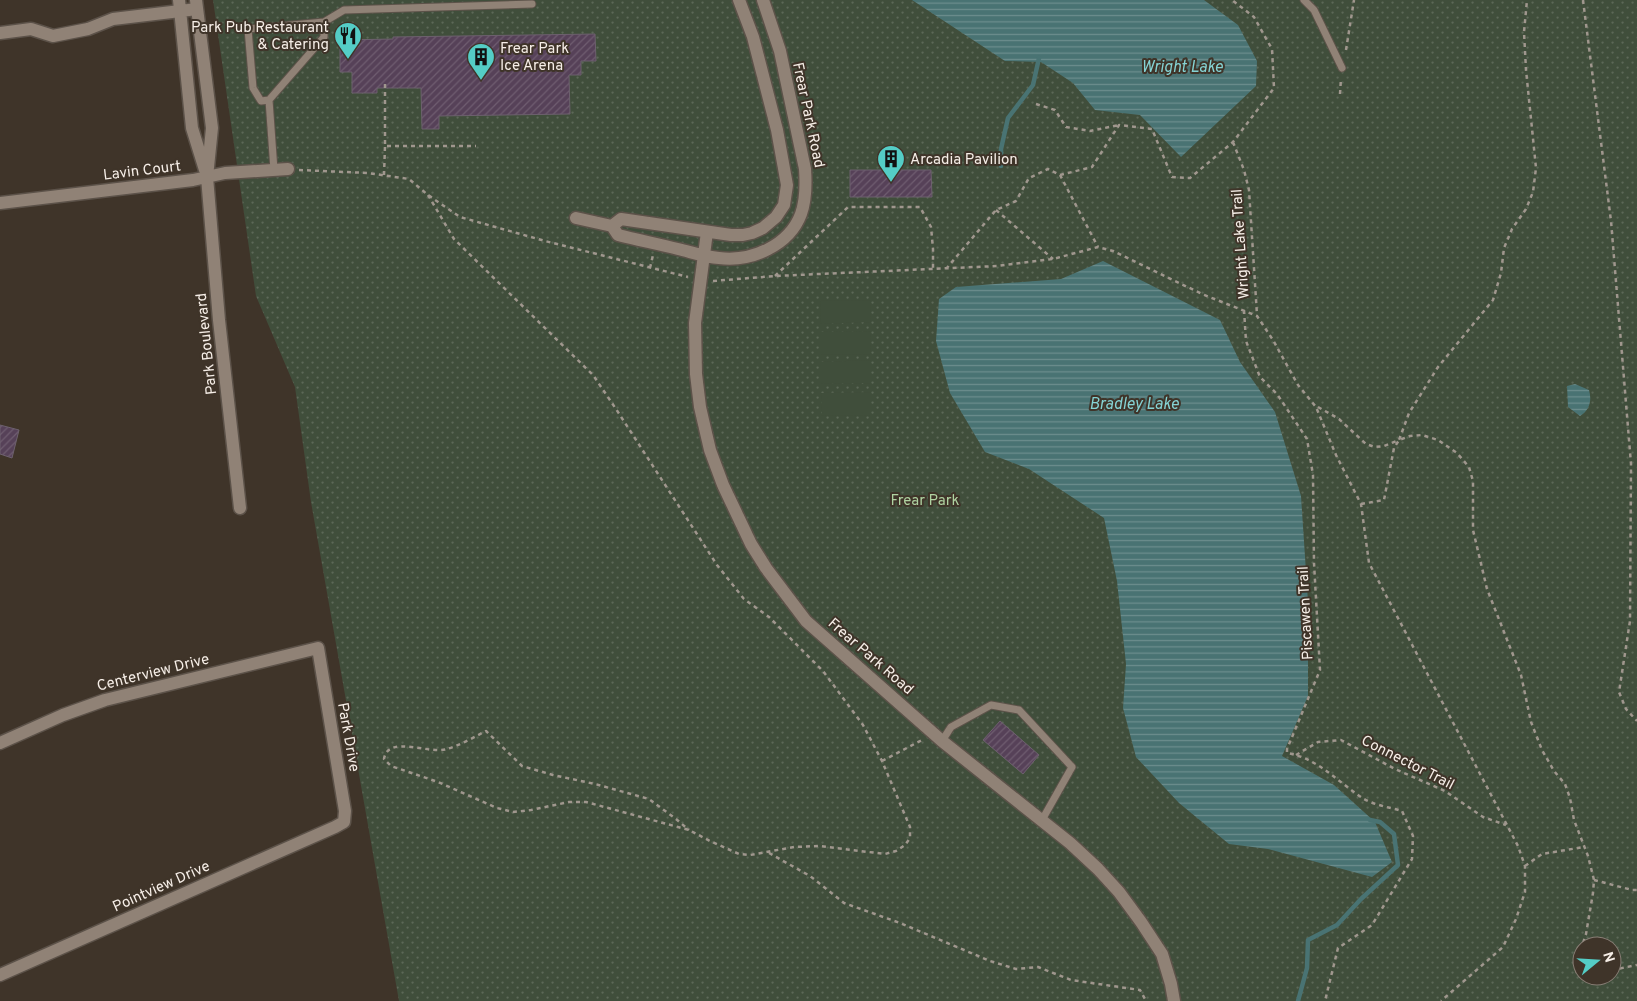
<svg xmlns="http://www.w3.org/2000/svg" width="1637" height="1001" viewBox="0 0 1637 1001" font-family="Overpass,sans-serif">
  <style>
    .park { fill: url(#park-dots); fill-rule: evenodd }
    .pitch { fill: #404e3b }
    .water { fill: url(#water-rules) }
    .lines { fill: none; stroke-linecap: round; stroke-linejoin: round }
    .stream { stroke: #497373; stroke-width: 4.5 }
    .building { fill: url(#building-hatch); stroke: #6d616e }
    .lane-casing { stroke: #5c5249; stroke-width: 9 }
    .street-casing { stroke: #5c5249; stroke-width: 15 }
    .path { stroke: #a0978e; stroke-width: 2.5; stroke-dasharray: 4 4; stroke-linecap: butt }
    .lane { stroke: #908276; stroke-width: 7 }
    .street { stroke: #908276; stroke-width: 12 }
    .labels { text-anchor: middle; stroke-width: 4; stroke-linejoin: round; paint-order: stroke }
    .poi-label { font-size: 15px; fill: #f6eee7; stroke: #3f3429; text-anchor: start }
    .street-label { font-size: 15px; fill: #f6eee7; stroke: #3f3429 }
    .park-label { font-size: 15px; fill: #afd2a1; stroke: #3f3429 }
    .water-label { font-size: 16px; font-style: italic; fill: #85d3d4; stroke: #3f3429 }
  </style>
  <defs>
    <pattern id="park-dots" width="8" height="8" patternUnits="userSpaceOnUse" patternTransform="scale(1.25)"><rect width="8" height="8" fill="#404e3b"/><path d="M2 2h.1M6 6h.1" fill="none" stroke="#5c6857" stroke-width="1.8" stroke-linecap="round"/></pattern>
    <pattern id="water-rules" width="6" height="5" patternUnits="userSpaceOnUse" patternTransform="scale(1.25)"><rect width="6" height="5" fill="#497373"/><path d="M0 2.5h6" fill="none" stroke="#6d8e8e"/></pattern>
    <pattern id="building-hatch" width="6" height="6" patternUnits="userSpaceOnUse" patternTransform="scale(1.25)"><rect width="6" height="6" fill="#564158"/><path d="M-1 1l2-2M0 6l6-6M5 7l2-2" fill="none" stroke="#6f5d70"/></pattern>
  </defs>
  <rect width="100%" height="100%" fill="#3f3429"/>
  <path class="park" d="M213 0H1637V1001H399L311 502 295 387 256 296ZM1582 946H1612V976H1582Z"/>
  <path class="pitch" d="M870 300 871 322 821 324 820 301Z
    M870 331 871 354 821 355V332Z
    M871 360V383L821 384V362Z
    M871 392V415L822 416 821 393Z"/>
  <path class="water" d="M912 0H1204L1238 25 1257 61 1256 86 1181 157 1140 115 1095 110 1073 83 1041 62 1005 61Z
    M1103 261 1220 320 1240 362 1275 412 1301 496 1308 602V696L1282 756 1334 785 1375 822 1392 862 1372 877 1268 849 1229 844 1179 803 1136 757 1123 708 1126 664 1117 581 1104 518 1029 469 985 452 950 393 936 341 939 299 956 287 1061 279Z
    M1575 384 1589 390C1592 400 1590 410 1580 416L1568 407 1567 386Z"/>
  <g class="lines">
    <path class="stream" d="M1001 166V149L1008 118 1033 85 1039 58
      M1298 1001 1307 968 1308 940 1337 925 1361 899 1398 865 1394 834 1380 822 1370 820"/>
  </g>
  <path class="building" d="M595 34 596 61H581V75H569L570 114 439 116V129H422L421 88H377V93H352V72H340V40L393 39V37Z
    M850 170H931L932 197H850Z
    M0 425 19 430 12 458 0 454Z
    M1000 721 1039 755 1023 774 983 740Z"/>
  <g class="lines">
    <defs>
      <path id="lane" d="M1304 0 1314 10 1342 68
        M269 100 261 101 253 88 248 29 324 22
        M274 170 269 100 324 37V22L344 10 532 4
        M942 741 951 727 991 705 1019 710 1072 767 1042 820"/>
      <path id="street" d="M179 0 192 128 205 170
        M196 0 212 128 207 177 219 320 240 508
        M0 33 31 29 53 36 88 29 113 19 197 9
        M0 203 193 180 225 173 288 169
        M576 218 612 226 618 235C638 240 658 244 678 249 691 252 705 257 719 258 751 262 789 246 801 214 806 200 806 183 805 169L780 51 763 0
        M612 226 621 219 731 235H743L752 233 763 228 776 217 784 205 787 185 777 130 753 37 739 0
        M707 232 695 323 696 374 700 407 710 450 723 485 751 544 766 568 806 621 942 741 1070 843 1098 869 1119 892 1141 922 1162 954 1171 984 1174 1001
        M0 743 63 715 105 700 318 648 345 811 344 822 335 827 0 975"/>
    </defs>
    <use href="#lane" class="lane-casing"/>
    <use href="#street" class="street-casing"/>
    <path class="path" d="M1583 0 1611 221 1631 464 1630 621 1619 692 1626 709 1637 721
      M1346 50 1354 0
      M385 84V146H476
      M1340 94 1341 78
      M1036 104 1055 110 1066 127 1090 131 1119 125
      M1233 142 1244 170 1249 190 1257 315
      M299 170 368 173 409 179 428 195 460 217 545 241 688 277
      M384 175 385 146
      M1060 175 1092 167 1119 125 1152 129 1172 177 1190 178 1233 142 1274 88 1272 49 1254 17 1232 0
      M428 195 454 239 593 375 616 409 717 565 744 599 769 617 823 671 863 725 882 761 910 827V838L905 845 896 851 885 854 819 846 794 847 750 855 739 854 710 841 689 830 586 802H569L531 810 513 812 497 808 438 782 391 766 384 759C388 734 430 755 447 749 461 745 474 737 486 731L522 766 553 775 595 784 649 799 676 819 689 830
      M996 210 1053 259
      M650 268 653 255
      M946 269 996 210 1016 201 1029 178 1048 169 1060 175 1098 247
      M775 276 848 207H920L931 227 933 249V269
      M713 281 775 276 997 266 1053 259 1098 247 1113 251 1202 294 1257 316 1273 340 1298 385 1316 407 1336 455 1361 504 1369 563 1518 846 1525 866V892L1516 919 1503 947 1441 1001
      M1244 310 1246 341 1260 377 1277 394 1307 439 1313 475 1314 563 1320 670 1287 749V753C1317 758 1337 781 1361 797 1372 805 1389 807 1402 811L1413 836 1412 859 1372 925 1338 948 1325 1001
      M1318 407 1339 419 1366 444 1375 447 1384 446 1399 440 1409 413 1438 367 1493 300 1501 273 1504 248 1512 229 1526 209 1533 192 1536 168 1526 70 1524 32 1527 0
      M1361 504 1384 500 1394 448 1399 440 1410 436 1422 435 1438 440 1457 453 1469 467 1473 481V530L1487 589 1521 675 1531 722 1542 750 1554 771 1565 784 1570 798 1574 820 1588 856 1594 880 1593 893 1586 934 1575 967 1577 973 1582 975
      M1296 755 1318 742 1341 740 1395 769 1445 791 1483 817 1506 825
      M882 761 922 740
      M769 853 810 876 844 903 900 923 990 961 1016 969 1038 967 1071 980 1140 990 1146 1001
      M1525 866 1542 854 1584 847
      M1594 880 1632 890H1637
      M1612 970 1637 965"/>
    <use href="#lane" class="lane"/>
    <use href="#street" class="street"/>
  </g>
  <defs>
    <symbol id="restaurant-pin" viewBox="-11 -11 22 30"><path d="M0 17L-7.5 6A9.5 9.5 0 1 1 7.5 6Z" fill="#54cdc6" stroke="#3f3429"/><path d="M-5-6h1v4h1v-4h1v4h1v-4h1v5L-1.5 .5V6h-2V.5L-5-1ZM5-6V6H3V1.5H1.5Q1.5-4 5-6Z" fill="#111"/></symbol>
    <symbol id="building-pin" viewBox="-11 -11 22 30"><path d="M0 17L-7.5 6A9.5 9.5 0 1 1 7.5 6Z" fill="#54cdc6" stroke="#3f3429"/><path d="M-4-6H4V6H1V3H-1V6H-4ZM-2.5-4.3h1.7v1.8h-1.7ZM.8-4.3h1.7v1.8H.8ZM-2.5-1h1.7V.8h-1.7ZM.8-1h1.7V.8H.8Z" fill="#111"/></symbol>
  </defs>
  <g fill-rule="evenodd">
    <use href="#restaurant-pin" x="332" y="20" width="32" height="43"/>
    <use href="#building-pin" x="465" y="41" width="32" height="43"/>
    <use href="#building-pin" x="875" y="143" width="32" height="43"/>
  </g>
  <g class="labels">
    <g class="poi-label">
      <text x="329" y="32" text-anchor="end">Park Pub Restaurant<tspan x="329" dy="17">&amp; Catering</tspan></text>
      <text x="500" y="53">Frear Park<tspan x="500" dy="17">Ice Arena</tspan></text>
      <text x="910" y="164">Arcadia Pavilion</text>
    </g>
    <g class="street-label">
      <text transform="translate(809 115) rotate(78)" y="5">Frear Park Road</text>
      <text transform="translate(142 170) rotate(-7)" y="5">Lavin Court</text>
      <text transform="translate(1240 244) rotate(-94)" y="5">Wright Lake Trail</text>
      <text transform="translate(206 344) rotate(-96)" y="5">Park Boulevard</text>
      <text transform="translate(1305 613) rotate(-93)" y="5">Piscawen Trail</text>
      <text transform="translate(871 656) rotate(41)" y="5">Frear Park Road</text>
      <text transform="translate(153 672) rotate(-14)" y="5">Centerview Drive</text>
      <text transform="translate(349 737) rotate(80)" y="5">Park Drive</text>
      <text transform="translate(1408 762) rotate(27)" y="5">Connector Trail</text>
      <text transform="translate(161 886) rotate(-24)" y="5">Pointview Drive</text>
    </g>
    <g class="park-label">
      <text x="925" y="505">Frear Park</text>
    </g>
    <g class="water-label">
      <text x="1182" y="72">Wright Lake</text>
      <text x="1134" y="409">Bradley Lake</text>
    </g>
  </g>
  <g transform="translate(1597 961) rotate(72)"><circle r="24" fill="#3f3429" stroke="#887e75"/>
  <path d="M0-4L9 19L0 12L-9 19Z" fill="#54cdc6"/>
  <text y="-8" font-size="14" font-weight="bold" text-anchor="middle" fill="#f6eee7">N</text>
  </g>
</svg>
